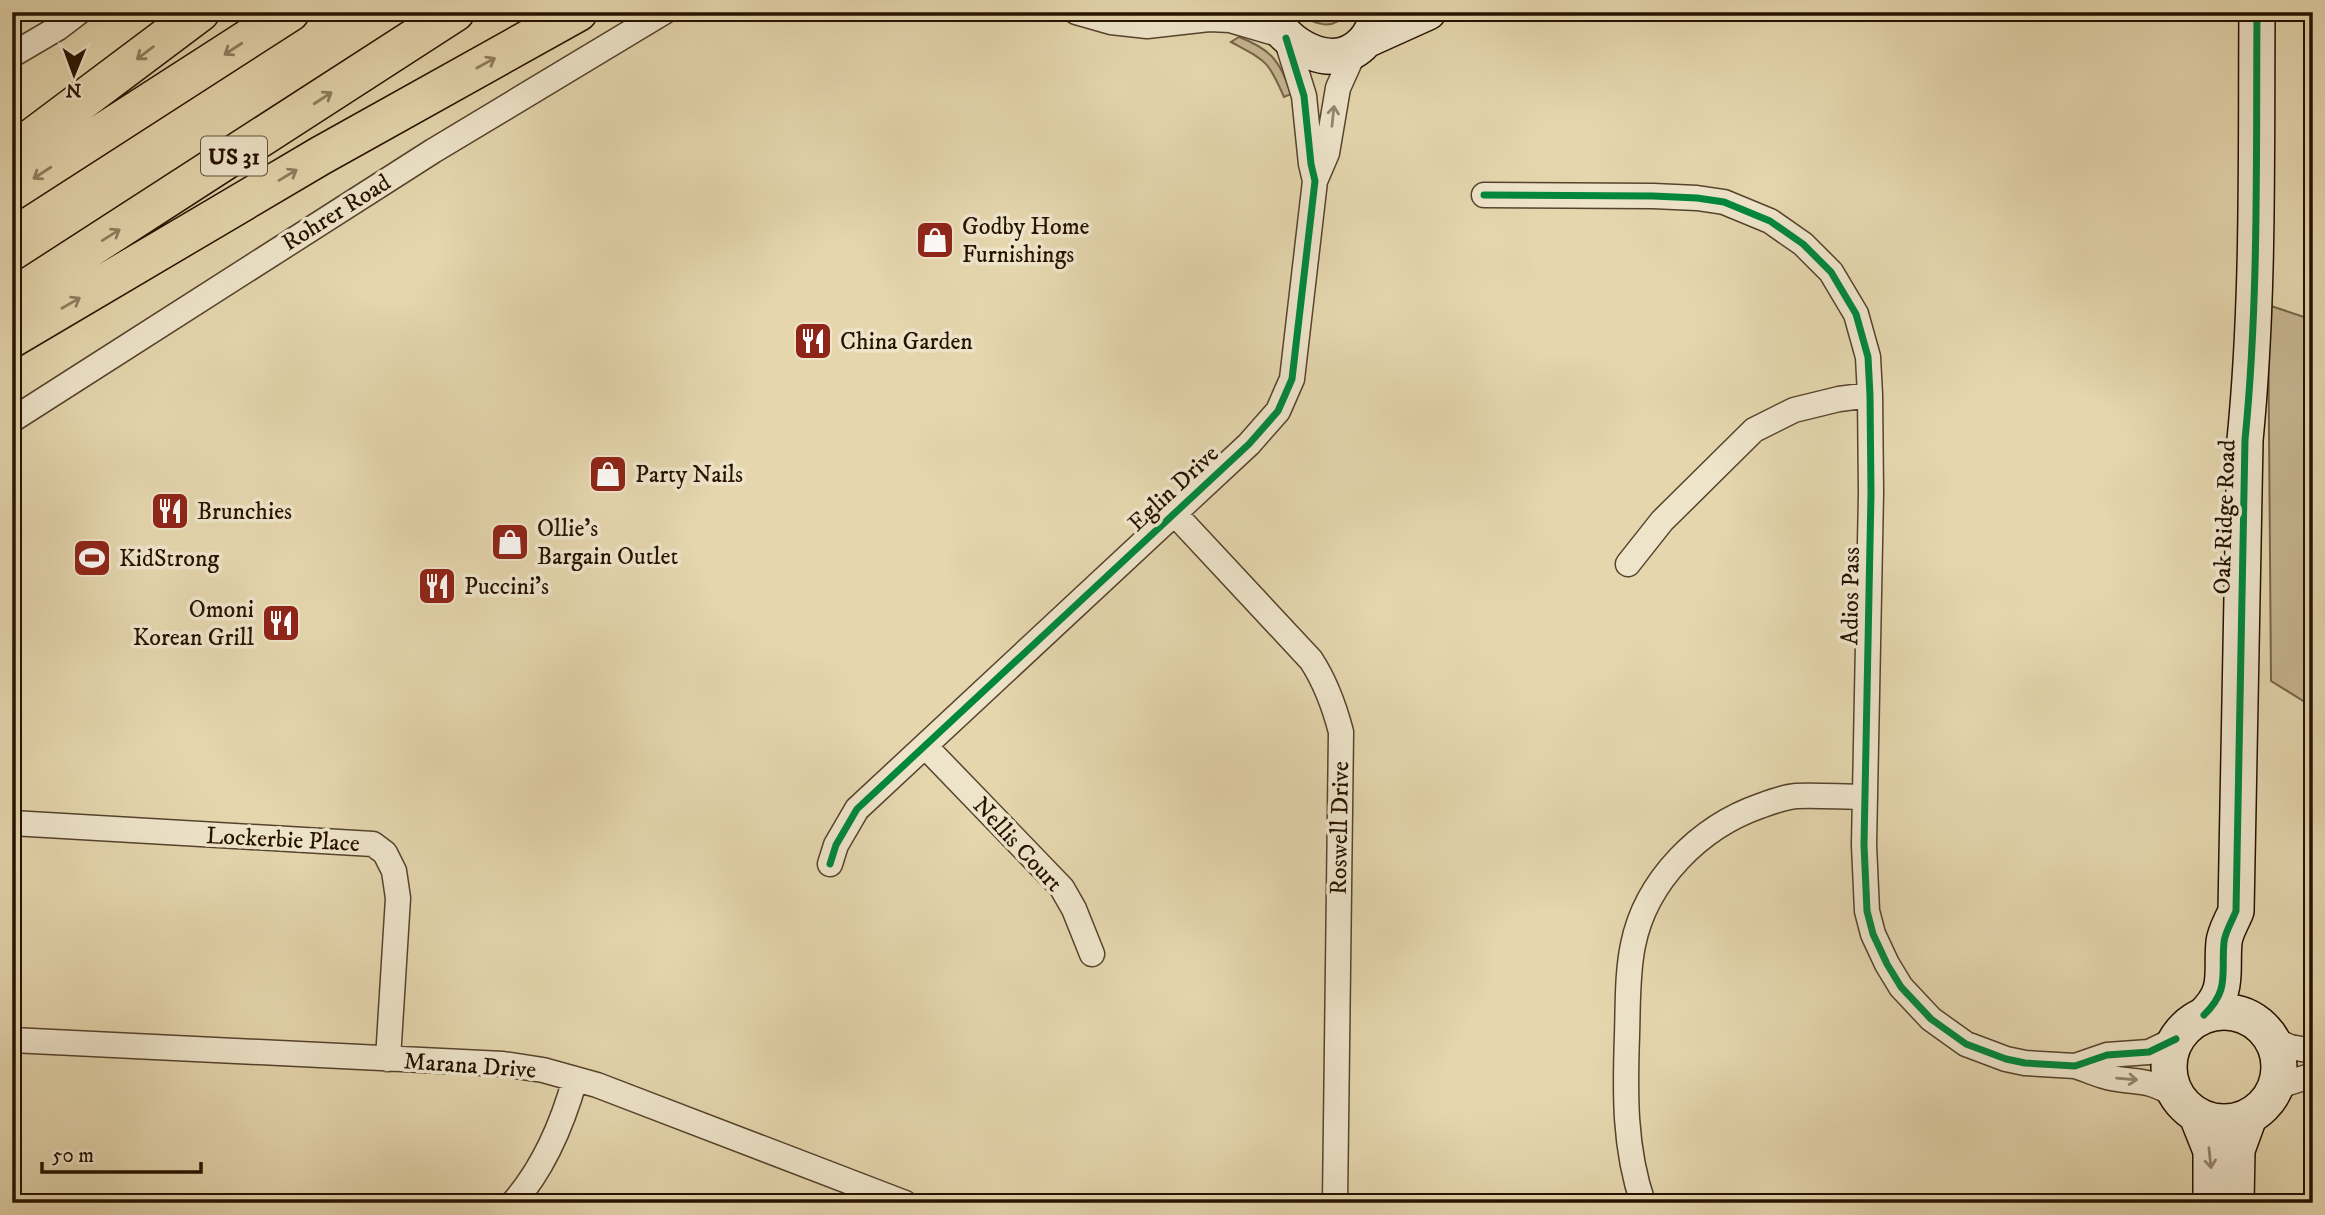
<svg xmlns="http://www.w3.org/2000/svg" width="2325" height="1215" viewBox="0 0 2325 1215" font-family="'IM FELL DW Pica',serif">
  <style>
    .green { fill: #c5b590; stroke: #766448; stroke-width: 2 }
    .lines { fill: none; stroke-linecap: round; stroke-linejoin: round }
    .street-casing { stroke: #56432c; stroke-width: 27 }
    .secondary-casing { stroke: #261200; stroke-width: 38 }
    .highway-casing { stroke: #261200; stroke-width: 41 }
    .street { stroke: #eee4ca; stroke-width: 24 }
    .secondary { stroke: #eee4ca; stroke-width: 35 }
    .highway { stroke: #e5d6ae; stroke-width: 38 }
    .cycleway-casing { stroke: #eee4ca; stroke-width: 11 }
    .cycleway { stroke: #00873e; stroke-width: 7 }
    .oneway { stroke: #8f7e60 }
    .oneway2 { stroke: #94866f }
    .labels { text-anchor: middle; stroke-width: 7; stroke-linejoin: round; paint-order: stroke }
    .shield { fill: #eee4ca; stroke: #62513d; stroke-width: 2 }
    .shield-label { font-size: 23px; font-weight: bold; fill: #261200 }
    .street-label { font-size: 24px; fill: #261200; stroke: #eee4ca }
    .poi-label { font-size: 24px; fill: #261200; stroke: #eee4ca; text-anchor: start }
  </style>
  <rect width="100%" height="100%" fill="#e5d6ae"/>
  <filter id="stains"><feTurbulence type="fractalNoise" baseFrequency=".00286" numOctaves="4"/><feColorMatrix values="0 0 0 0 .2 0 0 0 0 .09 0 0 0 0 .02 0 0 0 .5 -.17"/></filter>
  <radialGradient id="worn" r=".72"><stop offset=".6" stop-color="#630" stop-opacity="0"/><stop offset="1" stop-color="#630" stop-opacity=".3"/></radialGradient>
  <path class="green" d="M1300 12H1347C1335 31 1314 26 1300 12Z
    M1239 37C1271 49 1281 62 1291 94L1284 97C1268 60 1266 61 1231 42Z
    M2268 305 2313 320V707L2271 681Z"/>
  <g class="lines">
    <defs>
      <path id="street" d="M1076 12 1111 22 1147 26 1209 19 1230 20 1285 36
        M12 55 58 28 79 12
        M1315 181 1327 153 1338 88 1351 59 1362 45
        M1484 195 1653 196 1697 198 1724 202 1770 221 1803 244 1831 272 1856 314 1868 357 1870 395 1871 493 1864 845 1867 911 1873 934 1887 964 1901 987 1931 1019 1966 1044 2006 1059 2025 1063 2075 1066 2107 1055 2149 1052 2176 1039
        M12 420 433 151 664 12
        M1174 513 1311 660C1326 683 1334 705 1341 732L1335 1203
        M1628 564 1662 521 1754 430 1794 410 1839 399 1870 395
        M925 746 1062 888 1074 909 1092 954
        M12 823 373 844 385 853 394 871 398 898 388 1059
        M830 864 836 845 857 809 1249 444 1278 411 1292 379 1315 181 1311 164 1304 96 1286 38
        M2272 1039 2290 1047 2313 1051
        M12 1040 503 1064 543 1070 597 1085 905 1203
        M2075 1066C2085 1069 2096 1074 2107 1077 2138 1084 2146 1077 2176 1096
        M2270 1097 2285 1084 2313 1075
        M513 1203C543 1169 563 1122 575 1079
        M1643 1203C1624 1148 1625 1092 1627 1035 1628 1005 1627 974 1633 945 1646 880 1700 827 1760 806 1771 802 1784 797 1796 796 1819 795 1842 797 1865 797"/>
      <path id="secondary" d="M1270 12C1283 45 1334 75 1364 42 1372 34 1376 22 1379 12
        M1366 40 1428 12
        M2169 1067a55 55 0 1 1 110 0a55 55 0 1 1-110 0Z
        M2204 1015C2230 990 2221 974 2224 942 2225 932 2232 921 2236 911L2245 440C2259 298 2256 154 2257 12
        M2197 1116 2211 1151V1203
        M2236 1203 2237 1150 2249 1117"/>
      <path id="highway" d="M12 153 200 12
        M12 191 290 12
        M12 298 455 12
        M12 338 320 156 578 12"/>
    </defs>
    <use href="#street" class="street-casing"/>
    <use href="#secondary" class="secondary-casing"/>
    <use href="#highway" class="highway-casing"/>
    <use href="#street" class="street"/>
    <use href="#secondary" class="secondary"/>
    <use href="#highway" class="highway"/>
    <defs>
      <path id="cycleway" d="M1484 195 1653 196 1697 198 1724 202 1770 221 1803 244 1831 272 1856 314 1868 357 1870 395 1871 493 1864 845 1867 911 1873 934 1887 964 1901 987 1931 1019 1966 1044 2006 1059 2025 1063 2075 1066 2107 1055 2149 1052 2176 1039
        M830 864 836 845 857 809 1249 444 1278 411 1292 379 1315 181 1311 164 1304 96 1286 38
        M2204 1015C2230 990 2221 974 2224 942 2225 932 2232 921 2236 911L2245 440C2259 298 2256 154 2257 12"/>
    </defs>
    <use href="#cycleway" class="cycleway-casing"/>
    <use href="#cycleway" class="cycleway"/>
  </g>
  <defs><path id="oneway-shaft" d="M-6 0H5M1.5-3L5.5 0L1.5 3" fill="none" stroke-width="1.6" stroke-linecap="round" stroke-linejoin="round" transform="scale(1.75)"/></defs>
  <g class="oneway">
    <use href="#oneway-shaft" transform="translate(233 49) rotate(147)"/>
    <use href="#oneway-shaft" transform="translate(145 53) rotate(143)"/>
    <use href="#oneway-shaft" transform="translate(486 63) rotate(-29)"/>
    <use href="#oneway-shaft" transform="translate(323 98) rotate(-33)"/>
    <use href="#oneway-shaft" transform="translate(42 173) rotate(147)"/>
    <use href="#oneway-shaft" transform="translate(288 175) rotate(-31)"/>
    <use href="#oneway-shaft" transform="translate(111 235) rotate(-32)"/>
    <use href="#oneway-shaft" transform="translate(71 303) rotate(-30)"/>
  </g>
  <g class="oneway2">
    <use href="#oneway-shaft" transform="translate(1333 116) rotate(-84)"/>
    <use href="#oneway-shaft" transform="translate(2127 1079) rotate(5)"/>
    <use href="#oneway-shaft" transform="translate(2210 1158) rotate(84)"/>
  </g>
  <defs>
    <symbol id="shop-square" viewBox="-11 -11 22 22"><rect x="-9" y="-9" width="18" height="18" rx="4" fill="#8f2418" stroke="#eee4ca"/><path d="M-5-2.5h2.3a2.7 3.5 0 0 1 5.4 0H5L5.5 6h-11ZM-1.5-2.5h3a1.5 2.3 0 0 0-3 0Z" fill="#fff"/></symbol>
    <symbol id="restaurant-square" viewBox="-11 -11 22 22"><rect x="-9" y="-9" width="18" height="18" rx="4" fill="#8f2418" stroke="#eee4ca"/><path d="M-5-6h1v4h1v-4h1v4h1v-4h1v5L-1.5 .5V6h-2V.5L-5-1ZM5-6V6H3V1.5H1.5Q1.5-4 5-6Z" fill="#fff"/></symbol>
    <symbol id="stadium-square" viewBox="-11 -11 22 22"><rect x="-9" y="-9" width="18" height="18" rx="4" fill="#8f2418" stroke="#eee4ca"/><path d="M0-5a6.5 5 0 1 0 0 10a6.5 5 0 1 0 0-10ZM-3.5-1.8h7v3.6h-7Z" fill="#fff"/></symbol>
  </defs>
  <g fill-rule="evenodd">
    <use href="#shop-square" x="913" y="218" width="44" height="44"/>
    <use href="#restaurant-square" x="791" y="319" width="44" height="44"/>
    <use href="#shop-square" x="586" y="452" width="44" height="44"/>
    <use href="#restaurant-square" x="148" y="489" width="44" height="44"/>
    <use href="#shop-square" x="488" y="520" width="44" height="44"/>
    <use href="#stadium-square" x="70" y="536" width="44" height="44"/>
    <use href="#restaurant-square" x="415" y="564" width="44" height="44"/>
    <use href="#restaurant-square" x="259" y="601" width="44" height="44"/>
  </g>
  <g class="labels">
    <rect class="shield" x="201" y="136.5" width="66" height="39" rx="5"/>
    <g class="shield-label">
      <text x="234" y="164">US 31</text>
    </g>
    <g class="street-label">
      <text transform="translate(336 212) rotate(-32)" y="8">Rohrer Road</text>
      <text transform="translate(1173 488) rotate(-43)" y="8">Eglin Drive</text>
      <text transform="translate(2224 517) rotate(-88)" y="8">Oak Ridge Road</text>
      <text transform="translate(1850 596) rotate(-89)" y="8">Adios Pass</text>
      <text transform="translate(1339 828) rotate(-89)" y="8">Roswell Drive</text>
      <text transform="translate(283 839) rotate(3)" y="8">Lockerbie Place</text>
      <text transform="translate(1018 844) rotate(47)" y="8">Nellis Court</text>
      <text transform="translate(470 1065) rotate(4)" y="8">Marana Drive</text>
    </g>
    <g class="poi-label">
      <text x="962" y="234">Godby Home<tspan x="962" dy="28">Furnishings</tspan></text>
      <text x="840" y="349">China Garden</text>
      <text x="635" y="482">Party Nails</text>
      <text x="197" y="519">Brunchies</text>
      <text x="537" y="536">Ollie's<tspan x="537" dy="28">Bargain Outlet</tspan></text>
      <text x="119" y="566">KidStrong</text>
      <text x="464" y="594">Puccini's</text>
      <text x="254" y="617" text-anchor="end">Omoni<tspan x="254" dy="28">Korean Grill</tspan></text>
    </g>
  </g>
  <rect width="2325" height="1215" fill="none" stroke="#e5d6ae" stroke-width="42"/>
  <rect x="14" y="14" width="2297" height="1187" fill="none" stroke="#261200" stroke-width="3.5"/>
  <rect x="21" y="21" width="2283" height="1173" fill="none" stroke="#261200" stroke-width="2"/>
  <g transform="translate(74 74) rotate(181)" stroke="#eee4ca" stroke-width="5" paint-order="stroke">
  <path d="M0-5L12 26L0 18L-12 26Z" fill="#261200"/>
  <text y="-10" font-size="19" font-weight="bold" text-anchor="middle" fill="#261200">N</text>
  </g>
  <path d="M42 1162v10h159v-10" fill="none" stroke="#261200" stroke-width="3.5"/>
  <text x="52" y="1162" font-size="21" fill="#261200" stroke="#eee4ca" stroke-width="5" paint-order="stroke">50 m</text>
  <rect width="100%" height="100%" filter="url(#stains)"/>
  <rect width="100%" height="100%" fill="url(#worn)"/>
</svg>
